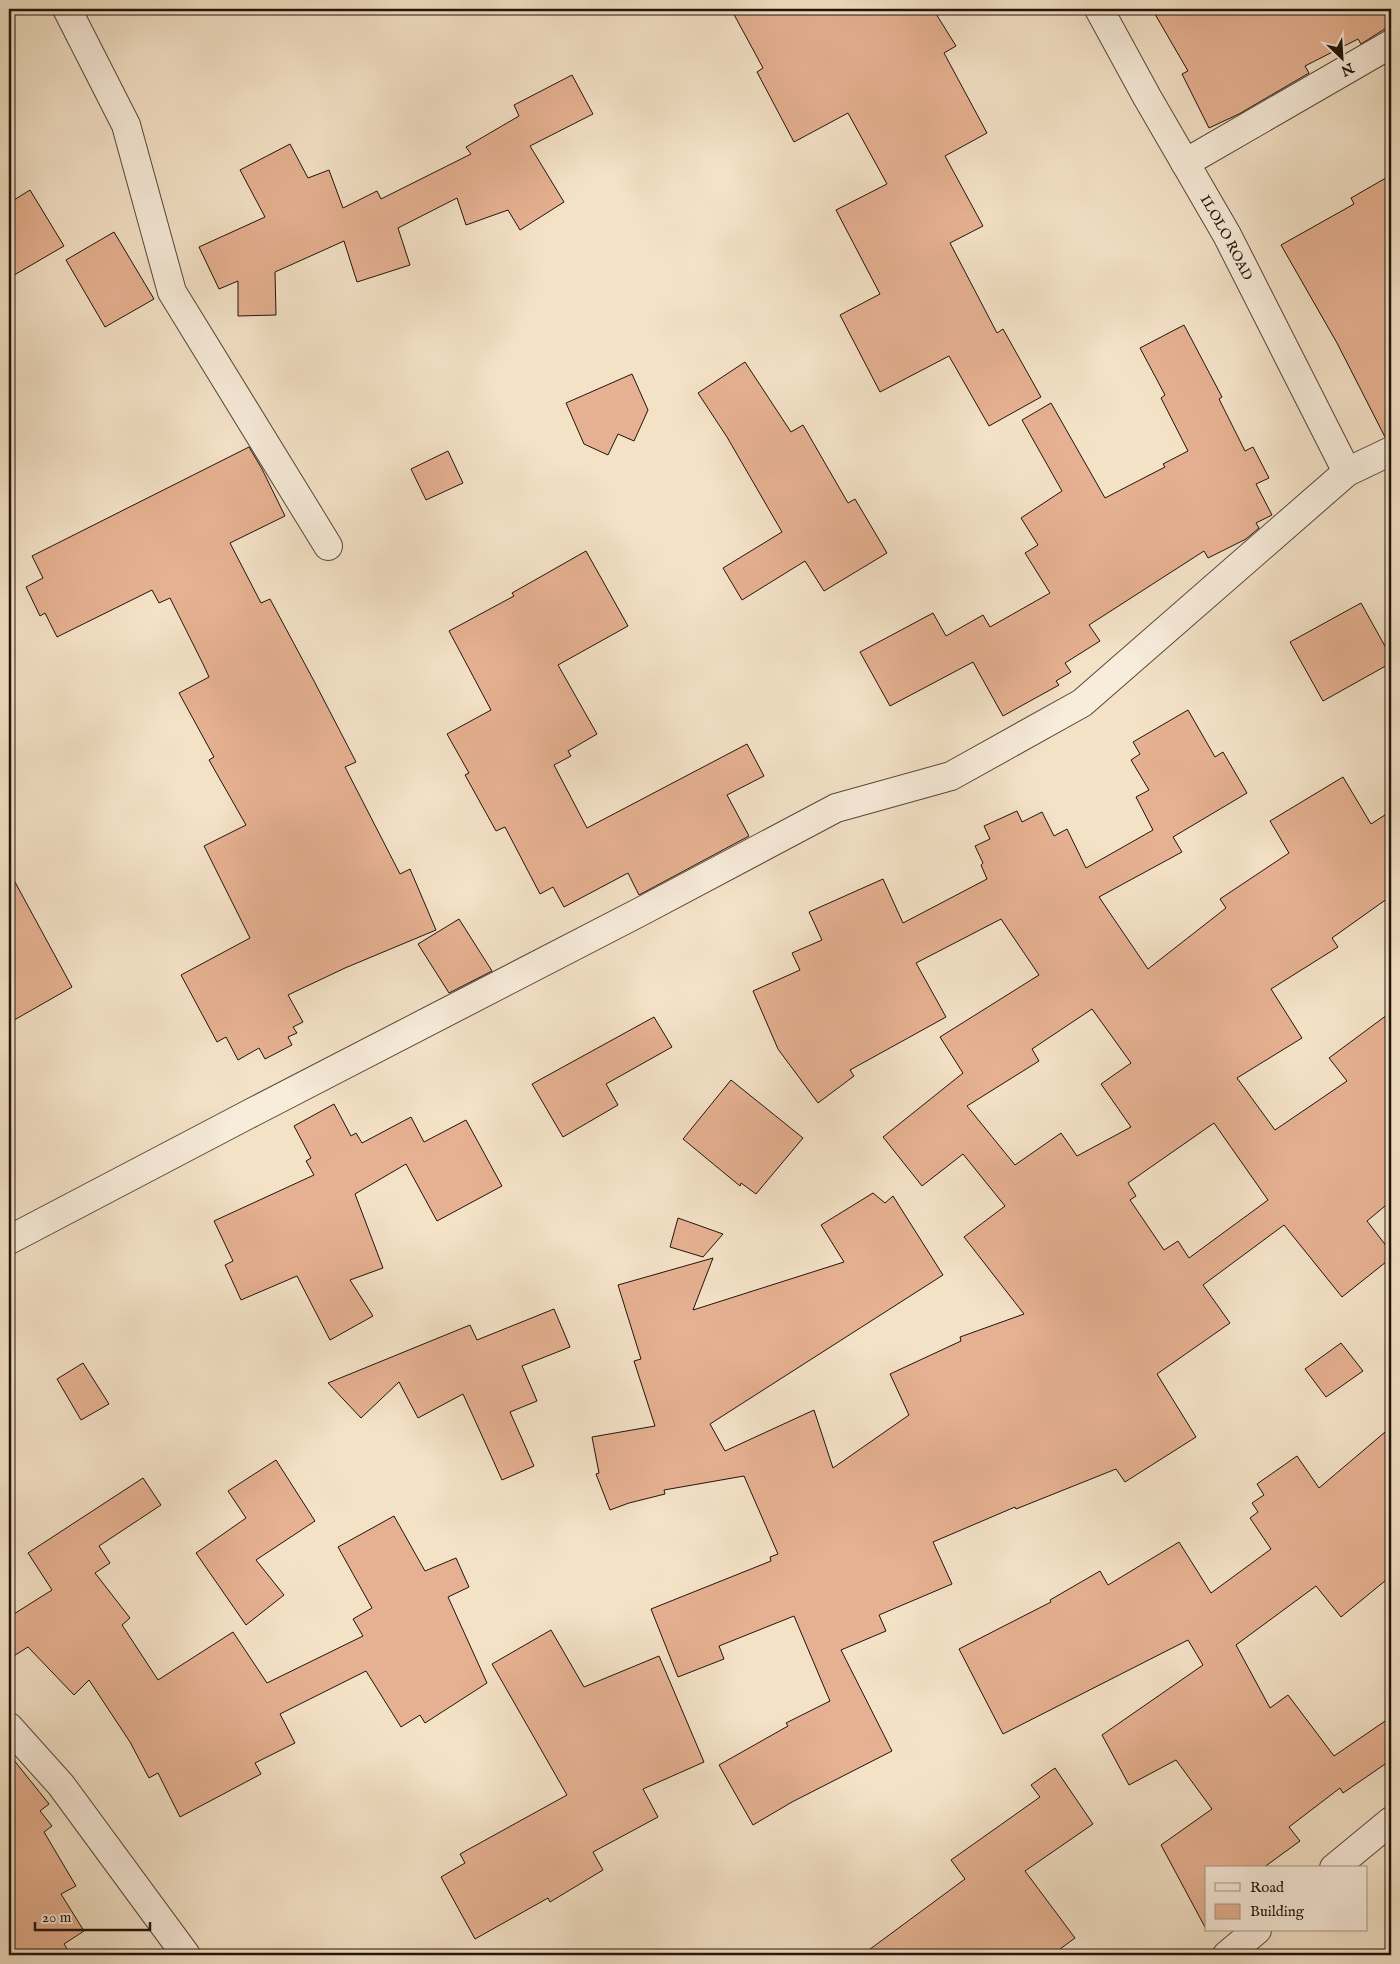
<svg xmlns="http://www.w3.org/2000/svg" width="1400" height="1964" viewBox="0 0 1400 1964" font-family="'IM FELL English',serif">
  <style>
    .building { fill: #e6b192; stroke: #21140a; fill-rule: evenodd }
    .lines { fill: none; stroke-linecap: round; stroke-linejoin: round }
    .minor-casing { stroke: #564839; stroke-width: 30 }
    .minor { stroke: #f8ecdb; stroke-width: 28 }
    .labels { text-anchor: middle; stroke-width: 4.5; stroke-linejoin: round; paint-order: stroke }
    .street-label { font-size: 14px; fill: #21140a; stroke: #f8ecdb }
  </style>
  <rect width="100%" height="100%" fill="#f4e2c7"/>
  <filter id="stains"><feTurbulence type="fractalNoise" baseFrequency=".004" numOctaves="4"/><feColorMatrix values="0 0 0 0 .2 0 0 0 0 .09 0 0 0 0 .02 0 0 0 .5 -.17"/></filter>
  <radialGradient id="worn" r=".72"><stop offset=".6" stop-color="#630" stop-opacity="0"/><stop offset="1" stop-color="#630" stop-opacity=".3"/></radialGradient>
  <path class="building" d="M731 9H933L956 46 944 53 987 133 945 156 983 226 950 243 997 333 1003 329 1041 397 989 426 949 356 880 392 840 315 880 294 836 210 887 184 848 113 794 142 757 72 763 68Z
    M1152 9H1391V28L1383 30 1361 44 1358 39 1305 66 1309 73 1239 114 1209 128 1182 74 1188 71Z
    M572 75 593 114 530 146 564 202 520 230 508 210 466 225 457 198 398 228 410 265 357 282 344 241 275 272 276 315 238 316V281L219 289 199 247 265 217 240 170 290 144 308 178 329 170 343 208 377 191 381 199 471 154 466 147 519 116 514 105Z
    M1391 175V436L1385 437 1337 343 1281 245 1354 204 1351 198Z
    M30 190 64 246 9 278V203Z
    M114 232 154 299 105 327 66 260Z
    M1184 325 1222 397 1219 399 1245 451 1253 447 1269 478 1256 484 1272 515 1256 523 1259 528 1246 539 1208 558 1204 551 1089 625 1100 641 1065 663 1071 672 1056 681 1059 685 1003 716 973 662 890 706 860 652 933 613 946 636 983 615 990 627 1050 593 1025 553 1038 545 1021 518 1062 491 1022 420 1051 403 1105 498 1165 467 1163 464 1188 451 1161 398 1165 395 1140 348Z
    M745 362 791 432 803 425 848 503 855 499 887 553 824 591 805 561 742 600 723 568 782 532 727 437 698 393Z
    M632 374 648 410 634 441 618 434 608 455 584 444 566 403Z
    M249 447 262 469 285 516 230 543 261 603 270 599 314 681 356 762 345 767 400 874 410 869 436 930 345 968 288 995 303 1022 293 1027 297 1033 288 1037 292 1045 265 1059 259 1048 238 1060 226 1037 217 1042 181 975 250 938 204 846 246 825 209 760 214 757 179 693 209 677 204 666 170 598 159 603 152 590 57 637 45 613 40 616 26 587 43 578 32 556Z
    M448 451 463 483 426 500 411 469Z
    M586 551 628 626 558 665 597 734 568 751 571 756 554 765 587 828 747 744 764 776 727 795 749 836 639 895 628 873 564 907 553 887 540 894 505 827 496 831 465 775 469 773 447 734 491 710 449 631 514 596 512 593Z
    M1361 603 1391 657V663L1323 701 1290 642Z
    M1188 710 1215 757 1223 752 1247 793 1173 837 1182 852 1099 897 1148 969 1226 908 1220 899 1289 853 1270 821 1343 777 1371 824 1391 811V896L1332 938 1338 947 1271 989 1302 1038 1237 1078 1275 1130 1347 1081 1329 1058 1391 1012V1201L1367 1221 1391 1252V1258L1342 1297 1284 1225 1203 1285 1230 1323 1157 1374 1196 1437 1125 1482 1116 1469 1016 1509 1015 1507 933 1542 952 1584 879 1615 886 1631 841 1650 892 1751 792 1802 753 1825 719 1765 788 1726 786 1723 830 1701 794 1616 719 1646 724 1659 678 1677 651 1609 771 1561 770 1557 778 1554 744 1476 664 1490 665 1494 629 1503 610 1510 596 1474 599 1473 592 1437 655 1426 634 1361 641 1359 618 1285 713 1258 693 1310 844 1262 821 1225 873 1193 885 1203 893 1196 943 1275 710 1424 725 1451 814 1410 833 1468 909 1415 890 1374 961 1341 960 1337 1024 1314 964 1237 1005 1206 963 1154 922 1186 883 1137 963 1073 940 1037 1039 975 1001 919 916 963 946 1017 850 1070 854 1076 818 1103 778 1049 753 991 800 970 792 953 822 940 809 912 883 879 903 923 987 879 981 865 983 863 975 846 990 839 984 826 1017 811 1022 822 1042 812 1054 836 1067 829 1086 868 1153 830 1136 797 1149 790 1131 760 1140 754 1133 742ZM1092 1009 1131 1063 1101 1084 1131 1127 1077 1156 1061 1133 1015 1165 967 1106 1039 1061 1032 1049ZM1214 1123 1268 1200 1189 1258 1178 1241 1164 1250 1130 1200 1136 1196 1128 1183Z
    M9 871 72 987 9 1023Z
    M459 919 492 971 449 993 418 944Z
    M654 1017 672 1047 606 1084 618 1105 563 1137 532 1084Z
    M731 1080 803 1138 756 1194 741 1183 740 1186 683 1139Z
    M334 1104 351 1136 356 1133 362 1143 411 1117 424 1142 466 1120 502 1186 437 1221 406 1164 355 1194 383 1268 350 1280 373 1316 330 1340 297 1276 241 1300 225 1265 233 1261 214 1221 314 1175 306 1161 311 1158 294 1126Z
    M678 1218 723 1234 703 1257 670 1247Z
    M554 1309 570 1347 522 1366 537 1401 510 1412 534 1466 502 1480 463 1394 418 1418 399 1382 361 1418 328 1383 470 1325 477 1340Z
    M1341 1343 1363 1371 1326 1397 1305 1369Z
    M83 1363 109 1404 81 1420 57 1379Z
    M1391 1427V1576L1341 1617 1316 1586 1236 1645 1270 1708 1288 1695 1334 1756 1391 1717V1760L1343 1793 1340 1788 1289 1827 1300 1841 1263 1868H1206V1929L1161 1845 1212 1809 1176 1760 1129 1785 1102 1735 1203 1665 1188 1640 1003 1734 959 1649 1051 1602 1050 1600 1100 1571 1108 1585 1179 1542 1211 1593 1271 1549 1250 1518 1258 1512 1252 1503 1264 1495 1257 1484 1297 1456 1319 1488Z
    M276 1460 315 1521 256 1560 284 1595 246 1625 196 1553 246 1518 228 1491Z
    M143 1478 161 1505 99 1546 110 1563 95 1573 130 1618 122 1625 158 1680 233 1632 267 1683 363 1636 353 1619 372 1608 338 1547 394 1516 425 1571 456 1558 469 1587 448 1597 487 1683 425 1723 420 1715 401 1727 366 1671 280 1714 295 1743 255 1763 261 1774 180 1817 158 1773 149 1778 130 1742 89 1680 74 1695 28 1647 9 1659V1617L52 1590 28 1553Z
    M551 1630 584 1687 659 1656 704 1762 643 1789 658 1817 593 1852 603 1870 550 1902 548 1898 475 1939 441 1877 465 1863 460 1854 567 1795 492 1664Z
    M9 1754 49 1804 40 1811 52 1826 44 1832 76 1886 61 1894 84 1931 64 1944 71 1955H9Z
    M1055 1768 1093 1824 1025 1871 1075 1938 1052 1955H862L965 1879 951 1860 1040 1797 1031 1785Z"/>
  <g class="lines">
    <defs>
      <g id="minor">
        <path d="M67 9 126 125 172 292 328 546"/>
        <path id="s1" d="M1099 9 1147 97 1227 235 1347 472"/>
        <path d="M1185 163 1391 44"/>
        <path d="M9 1240 253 1112 640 912 836 808 951 776 1082 703 1347 472 1391 451"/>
        <path d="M9 1727 61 1785 186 1955"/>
        <path d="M1334 1868 1391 1821"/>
        <path d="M1227 1955 1257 1930"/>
      </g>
    </defs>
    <use href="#minor" class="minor-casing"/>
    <use href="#minor" class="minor"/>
  </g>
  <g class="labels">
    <g class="street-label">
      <text dy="5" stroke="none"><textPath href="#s1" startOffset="262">ILOLO ROAD</textPath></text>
    </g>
  </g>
  <rect width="1400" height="1964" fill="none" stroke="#f4e2c7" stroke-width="30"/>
  <rect x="10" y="10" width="1380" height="1944" fill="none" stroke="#21140a" stroke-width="2.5"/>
  <rect x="15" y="15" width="1370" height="1934" fill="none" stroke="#21140a"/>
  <rect x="1205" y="1866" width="162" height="65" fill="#f8ecdb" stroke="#a29687"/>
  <rect x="1215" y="1883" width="25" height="8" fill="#f8ecdb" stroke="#a29687"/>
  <text x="1250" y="1892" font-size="15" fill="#21140a">Road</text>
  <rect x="1215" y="1904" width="25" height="15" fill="#e6b192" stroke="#a29687"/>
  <text x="1250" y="1916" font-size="15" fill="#21140a">Building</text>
  <g transform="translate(1342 58) rotate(155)" stroke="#f8ecdb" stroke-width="4" paint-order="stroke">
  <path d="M0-4L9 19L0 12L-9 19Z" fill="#21140a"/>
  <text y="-8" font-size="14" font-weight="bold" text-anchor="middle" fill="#21140a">N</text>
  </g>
  <path d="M35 1922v8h115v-8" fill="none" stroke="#21140a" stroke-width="2.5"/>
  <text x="42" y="1922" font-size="15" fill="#21140a" stroke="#f8ecdb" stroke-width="4" paint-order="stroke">20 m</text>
  <rect width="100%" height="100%" filter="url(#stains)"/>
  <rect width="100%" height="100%" fill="url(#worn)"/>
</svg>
